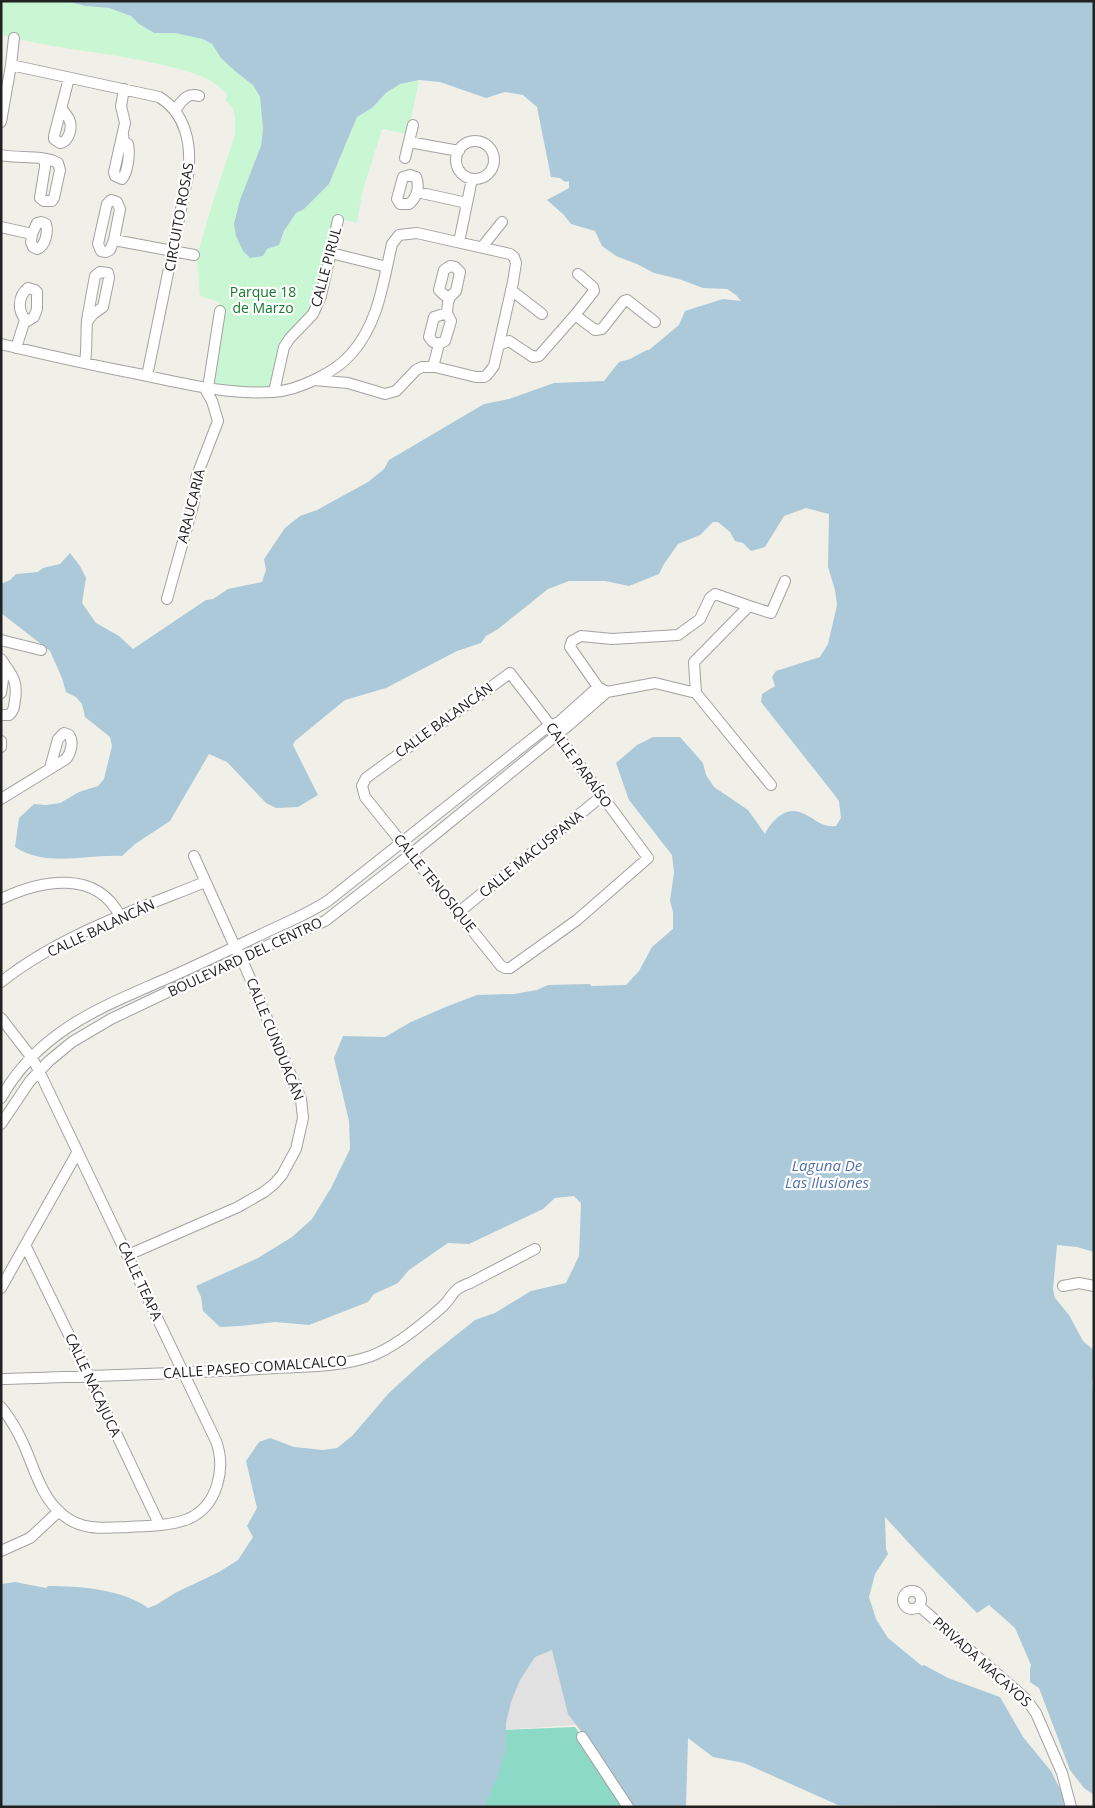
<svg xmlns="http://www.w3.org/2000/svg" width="1095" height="1808" viewBox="0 0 1095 1808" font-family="'Open Sans',sans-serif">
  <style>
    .park { fill: #c9f6d3 }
    .pitch { fill: #8cd9c6 }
    .parking { fill: #e1e1e1 }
    .water { fill: #acc9da }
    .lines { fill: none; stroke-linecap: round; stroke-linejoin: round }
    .minor-casing { stroke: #a2a2a2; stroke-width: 12 }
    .minor { stroke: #fff; stroke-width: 10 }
    .labels { text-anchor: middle; stroke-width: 4.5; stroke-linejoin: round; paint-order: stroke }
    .street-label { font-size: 14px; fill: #212121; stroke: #fff }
    .park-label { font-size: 14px; fill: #14792b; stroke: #fff }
    .water-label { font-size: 15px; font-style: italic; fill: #5372aa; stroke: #fff }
  </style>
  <rect width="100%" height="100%" fill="#f0efe8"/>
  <path class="park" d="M1 1H66L85 6 108 8 131 16 139 24 154 33H175L193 36 203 39 212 44 221 58 236 72 253 85 260 97 263 129 261 146 247 185 267 249 279 245 288 224 296 213 304 209 329 184 357 117 372 108 386 93 400 84 419 80 408 134 382 129 362 193 357 223 338 218 315 305 289 337 272 391 208 388 220 302 200 296 197 257 212 205 235 135V115L232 108 226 101 227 94C210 75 186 71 163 65 109 52 54 49 1 35Z"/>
  <path class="pitch" d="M575 1727 628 1807H475L501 1730Z"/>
  <path class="parking" d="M549 1645 567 1649 591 1724 501 1730 516 1670Z"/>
  <path class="water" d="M66 1H1094V1252L1077 1247 1057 1245 1053 1289 1055 1298 1069 1315 1083 1341 1094 1350V1378L1092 1382 1094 1396V1795L1084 1788 1070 1770 1039 1688 1030 1682V1669L1031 1665 1015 1628 989 1605 977 1613 920 1555 885 1517 886 1549 888 1554 875 1574 869 1597 876 1619 888 1638 922 1666 924 1665 948 1678 1000 1697 1023 1737 1051 1771 1069 1807 838 1805 744 1763 713 1757 688 1738 686 1807H634L601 1758 568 1714 552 1650 535 1657 520 1680 511 1702 506 1723V1749L497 1778 484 1807H1V1584L15 1582 46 1588 48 1586C80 1586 122 1589 148 1608L156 1605 175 1593 219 1572 238 1560 253 1537 247 1526 257 1508 246 1461 259 1442 270 1438 294 1447 323 1450 337 1448 352 1436 389 1393 425 1360 475 1320 495 1313 531 1291 566 1283 579 1256 581 1203 574 1196 555 1198 543 1209 469 1244 448 1243 409 1270 398 1283 374 1294 368 1302 309 1325 275 1322 240 1326 220 1327 203 1311 201 1297 196 1286 258 1258 292 1237 312 1219 331 1188 350 1149 349 1121 334 1058 343 1036 385 1037 411 1022 448 1006 477 995 514 994 537 990 548 985 590 984 591 986 626 985 639 971 652 947 673 929V912L670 901 674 872 672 855 629 800 616 763 637 745 653 737H680L703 763 706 775 714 787 748 810 765 834C770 823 784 807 799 812 813 816 820 828 836 826L841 818 839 801 833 793 761 702 762 694 775 686 772 677 776 671 820 657 828 644 837 605 835 590 828 567 829 514 806 508 784 516 765 547 751 551 743 543 735 541 730 532 718 522H713L700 535 678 544 664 564 659 574 629 586 605 581H569L548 589 498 629 486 636 481 643 457 651 386 688 345 700 295 741 293 745 318 795 298 807 276 808 266 803 227 762 209 754 170 821 135 844 122 856C86 854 47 868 15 847L19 818 34 804 46 805 60 803 79 792 98 786 104 779 112 746 110 737 85 717 82 704 76 697 66 692 62 678 50 651 1 613V584L10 580 16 574 38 572 43 568 60 564 70 553 80 566 86 578 82 603 96 623 119 636 133 649 206 600 213 599 228 589 262 582 266 570 264 559 285 528 300 516 317 510 368 482 384 469 389 460 484 404 509 399 554 383 604 381 619 362 630 359 647 350H649L679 325 685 311 723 299 741 301 736 295 727 289 703 288 679 279 654 273 637 264 616 256 602 246 595 231 571 224 564 215 547 200 569 188V181L565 182 560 178 551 177 537 107 523 95 505 92 486 98 440 82 419 80 400 84 386 93 372 108 357 117 329 184 304 209 296 213 284 231 279 245 267 249 263 256 250 258 243 251 236 236 234 224 240 200 261 146 263 129 260 97 253 85 236 72 221 58 212 44 203 39 175 33H154L139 24 131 16 109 8 85 6Z"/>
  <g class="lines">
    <defs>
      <path id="minor" d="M11 65 159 97C186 113 192 145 188 175L147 376
        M62 108C64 113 67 115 69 119 73 127 69 142 60 143L54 139V136L69 78
        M175 110C182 101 187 92 199 96
        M1 122 11 65 14 38
        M123 135 124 142 128 144C130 153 128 172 122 179L115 176 114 172 125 123 121 106 124 89
        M456 160a19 19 0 1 1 38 0a19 19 0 1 1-38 0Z
        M409 142 459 151
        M1 155C20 159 40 154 58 163L60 170 54 198 52 201H44L40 198 45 167V162L41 158
        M405 158 413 125
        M410 175 416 177C420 186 417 198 409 204H400L397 199 403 177Z
        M417 192 467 203
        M1 227 32 234 37 223 41 222 46 224C48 232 46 246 37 249L33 247 31 242 32 234
        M114 240 120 209 117 202 111 200 107 204 98 244 101 251 106 252 110 250 114 240 194 255
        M459 242 472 179
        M482 247 502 222
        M331 253 387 267
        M578 274 593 287 594 291 575 315 595 330 602 329 624 301 627 300 655 322
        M511 290 542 314
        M1 344C47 355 92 365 138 374 182 383 227 395 272 392 298 391 336 372 352 353 379 322 383 282 392 244L399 235 417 233 510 254 514 257 516 263 513 282 494 366 487 375 484 377H476L435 367H422L416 370 396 391 385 394 348 383 314 380
        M439 344 433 342 429 337 434 317 447 313
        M499 345 509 341 533 357 539 356 575 315
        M16 348 24 323 34 317 37 309V292L35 290 28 288C18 296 17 311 26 320
        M85 363C87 348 86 335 87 320L95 276 100 272 108 273 109 278 103 307 93 314 87 322
        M433 367 439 344 445 341 451 321 447 313 448 302 450 297 456 291 460 272 455 267 450 266 444 270 439 290 444 295 450 297
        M208 388 220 311
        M274 392 284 347 290 338 313 314 321 296 338 220
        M715 594 749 606 694 662 696 693 655 683 607 692 598 687 570 647 572 641 581 636 612 639 678 635 700 619 710 598Z
        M167 599 194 502 196 478 218 421 212 401 204 387
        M749 606 771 613 785 581
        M1 640 41 650
        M1 659C12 676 18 680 15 700 14 707 14 711 9 715H1
        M510 673 550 725 648 858 577 920 510 968H505L501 966 365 797 362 786 366 778Z
        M1 693 5 666
        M696 693 771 785
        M1 741V747
        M1 799 66 759C71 753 74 741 69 735L64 733 58 739 50 768
        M1 899C41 880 96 869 120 916
        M459 912 602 796
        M1 982C60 935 136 910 205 882
        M1 1018 32 1058 39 1071 216 1441C226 1468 218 1506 188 1519 170 1526 147 1526 128 1527 105 1528 82 1531 63 1515 41 1498 34 1467 23 1443 17 1430 10 1418 1 1407
        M1 1098C39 1030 102 1007 168 978 198 965 228 950 258 936 282 924 307 915 329 900L547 727 559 722 598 687
        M1 1124 30 1081 49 1061 72 1042 111 1019 241 957 325 921 411 854 569 725 607 692
        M26 1247 89 1376 159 1524
        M128 1255 238 1207 264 1192 274 1184 282 1175 296 1149 303 1118 301 1099 241 957 235 947 194 856
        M1063 1286 1079 1283 1094 1286
        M1 1288 77 1153
        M1 1379C87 1376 173 1374 258 1369 296 1366 335 1369 371 1356 393 1348 424 1323 442 1307 455 1295 450 1290 470 1283L535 1249
        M1 1551 30 1538 59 1511
        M903 1600a9 9 0 1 1 18 0a9 9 0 1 1-18 0Z
        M919 1606 1026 1699 1036 1713 1062 1773 1071 1807
        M582 1737 628 1807"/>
    </defs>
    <use href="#minor" class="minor-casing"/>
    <use href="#minor" class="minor"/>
  </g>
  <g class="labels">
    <g class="street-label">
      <text transform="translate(179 217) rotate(-80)" y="5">CIRCUITO ROSAS</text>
      <text transform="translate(326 267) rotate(-75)" y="5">CALLE PIRUL</text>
      <text transform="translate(191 506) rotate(-76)" y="5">ARAUCARIA</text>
      <text transform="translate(444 720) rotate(-36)" y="5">CALLE BALANCÁN</text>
      <text transform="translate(579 765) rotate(54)" y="5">CALLE PARAÍSO</text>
      <text transform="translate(531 854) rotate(-39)" y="5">CALLE MACUSPANA</text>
      <text transform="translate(435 883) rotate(51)" y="5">CALLE TENOSIQUE</text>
      <text transform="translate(101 928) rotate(-25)" y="5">CALLE BALANCÁN</text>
      <text transform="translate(245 957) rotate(-25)" y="5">BOULEVARD DEL CENTRO</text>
      <text transform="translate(275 1039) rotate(68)" y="5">CALLE CUNDUACÁN</text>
      <text transform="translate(140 1281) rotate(65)" y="5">CALLE TEAPA</text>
      <text transform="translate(255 1367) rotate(-4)" y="5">CALLE PASEO COMALCALCO</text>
      <text transform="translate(93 1385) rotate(65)" y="5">CALLE NACAJUCA</text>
      <text transform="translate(982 1662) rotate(42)" y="5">PRIVADA MACAYOS</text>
    </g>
    <g class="park-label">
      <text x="263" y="297">Parque 18<tspan x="263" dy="16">de Marzo</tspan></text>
    </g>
    <g class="water-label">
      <text x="827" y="1171">Laguna De<tspan x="827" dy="17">Las Ilusiones</tspan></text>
    </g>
  </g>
  <rect width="1095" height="1808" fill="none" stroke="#212121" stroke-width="5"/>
</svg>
